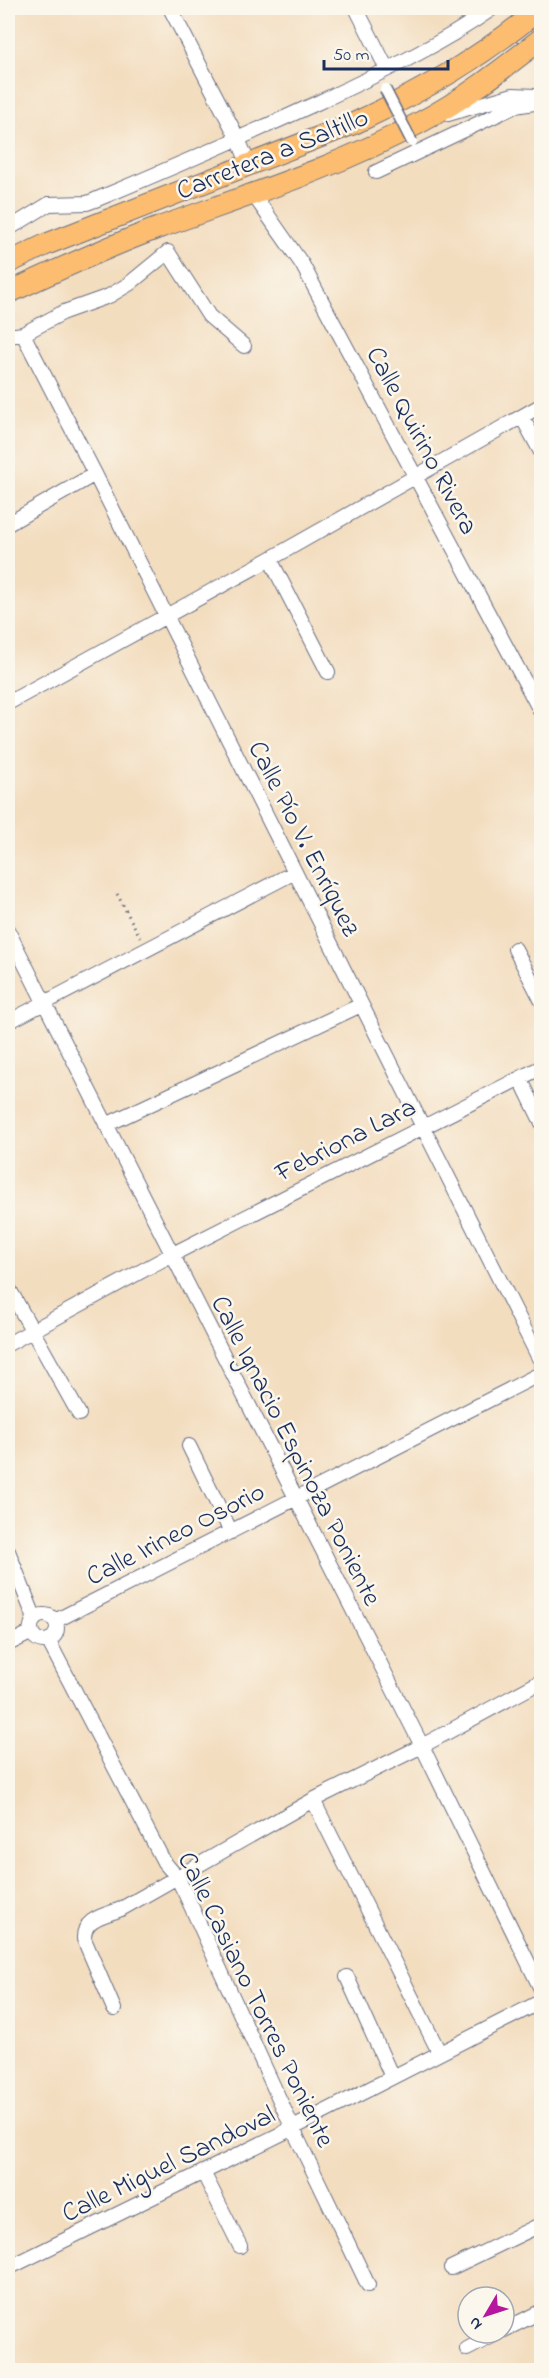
<svg xmlns="http://www.w3.org/2000/svg" width="549" height="2378" viewBox="0 0 549 2378" font-family="'Indie Flower',sans-serif">
  <style>
    .lines { fill: none; stroke-linecap: round; stroke-linejoin: round }
    .minor-casing { stroke: #676c80; stroke-width: 16 }
    .primary-casing { stroke: #676c80; stroke-width: 23 }
    .path { stroke: #676c80; stroke-width: 3; stroke-dasharray: 1.5 4.5; stroke-linecap: butt }
    .minor { stroke: #fff; stroke-width: 14 }
    .primary { stroke: #fcbd6f; stroke-width: 21 }
    .pedestrian-bridge-casing { stroke: #676c80; stroke-width: 13; stroke-linecap: butt }
    .pedestrian-bridge { stroke: #fff; stroke-width: 10 }
    .labels { text-anchor: middle; stroke-width: 5; stroke-linejoin: round; paint-order: stroke }
    .street-label { font-size: 27px; fill: #1b2f5e; stroke: #fbf7ec }
  </style>
  <rect width="100%" height="100%" fill="#fbf7ec"/>
  <filter id="ink" filterUnits="userSpaceOnUse"><feTurbulence type="fractalNoise" baseFrequency=".0167" numOctaves="2"/><feDisplacementMap in="SourceGraphic" scale="12" xChannelSelector="R" yChannelSelector="G"/><feConvolveMatrix kernelMatrix="1 2 1 2 8 2 1 2 1" color-interpolation-filters="sRGB"/></filter>
  <filter id="wash" filterUnits="userSpaceOnUse"><feTurbulence type="fractalNoise" baseFrequency=".008" numOctaves="4" result="noise"/><feDisplacementMap in="SourceGraphic" scale="24" xChannelSelector="R" yChannelSelector="G"/><feGaussianBlur stdDeviation="1.35" result="paint"/><feColorMatrix in="noise" values="0 0 0 0 0 0 0 0 0 0 0 0 0 0 0 0 0 1.4 0 .05"/><feComposite in="paint" operator="in"/></filter>
  <g filter="url(#wash)">
    <rect width="100%" height="100%" fill="#f3ddbf"/>
  </g>
  <g filter="url(#ink)">
    <g class="lines">
      <defs>
        <path id="minor" d="M170 8 238 139 249 165
          M356 8 387 69
          M448 114 513 95 535 96
          M376 172 515 106 540 102
          M253 194 302 264 542 714
          M8 229 49 204 87 203 95 200C169 169 243 137 317 103 377 75 439 46 493 8
          M23 334 95 474 542 1364
          M8 336 23 334 64 312 109 296 129 284 168 252 209 316 244 346
          M522 417 542 454
          M8 524 95 474
          M270 559 328 672
          M8 703 270 559 542 405
          M8 931 422 1746 542 1991
          M515 949 542 1001
          M8 1022 295 872
          M520 1078 542 1123
          M106 1125 361 1005
          M8 1287 79 1414
          M8 1344 171 1255 542 1067
          M189 1446 231 1532
          M8 1551 35 1619
          M31 1628a13 13 0 1 1 26 0a13 13 0 1 1-26 0Z
          M55 1621 542 1373
          M48 1640 164 1862 177 1877 186 1895 293 2129 368 2285
          M8 1644 32 1632
          M313 1800 439 2052
          M347 1977 392 2077
          M114 2009 84 1939C83 1918 104 1916 121 1909L313 1800 422 1746 542 1681
          M203 2172 240 2246
          M8 2268 293 2128 542 2001
          M451 2268 542 2224
          M504 2330 542 2311
          M467 2349 498 2333"/>
        <path id="primary" d="M8 263 47 244 355 123C425 90 482 57 541 8
          M8 293C57 270 107 247 158 228 245 196 336 168 419 123 463 100 503 69 542 38"/>
      </defs>
      <use href="#minor" class="minor-casing"/>
      <use href="#primary" class="primary-casing"/>
      <path class="path" d="M117 894 140 937"/>
      <use href="#minor" class="minor"/>
      <use href="#primary" class="primary"/>
      <defs>
        <path id="pedestrian-bridge" d="M385 89 412 142"/>
      </defs>
      <use href="#pedestrian-bridge" class="pedestrian-bridge-casing"/>
      <use href="#pedestrian-bridge" class="pedestrian-bridge"/>
    </g>
  </g>
  <g class="labels">
    <g class="street-label">
      <text transform="translate(272 153) rotate(-22)" y="9">Carretera a Saltillo</text>
      <text transform="translate(423 440) rotate(62)" y="9">Calle Quirino Rivera</text>
      <text transform="translate(305 838) rotate(63)" y="9">Calle Pío V. Enríquez</text>
      <text transform="translate(345 1139) rotate(-27)" y="9">Febriona Lara</text>
      <text transform="translate(297 1450) rotate(63)" y="9">Calle Ignacio Espinoza Poniente</text>
      <text transform="translate(175 1533) rotate(-27)" y="9">Calle Irineo Osorio</text>
      <text transform="translate(257 1999) rotate(64)" y="9">Calle Casiano Torres Poniente</text>
      <text transform="translate(168 2163) rotate(-26)" y="9">Calle Miguel Sandoval</text>
    </g>
  </g>
  <rect width="549" height="2378" fill="none" stroke="#fbf7ec" stroke-width="30"/>
  <g transform="translate(486 2315) rotate(231)"><circle r="28" fill="#fbf7ec" stroke="#a1a7b3" stroke-width="1.5"/>
  <path d="M0-4.5L10 22L0 15L-10 22Z" fill="#b5179e"/>
  <text y="-9" font-size="16" font-weight="bold" text-anchor="middle" fill="#1b2f5e">N</text>
  </g>
  <path d="M324 60v9h124v-9" fill="none" stroke="#1b2f5e" stroke-width="3"/>
  <text x="333" y="60" font-size="18" fill="#1b2f5e" stroke="#fbf7ec" stroke-width="4.5" paint-order="stroke">50 m</text>
</svg>
